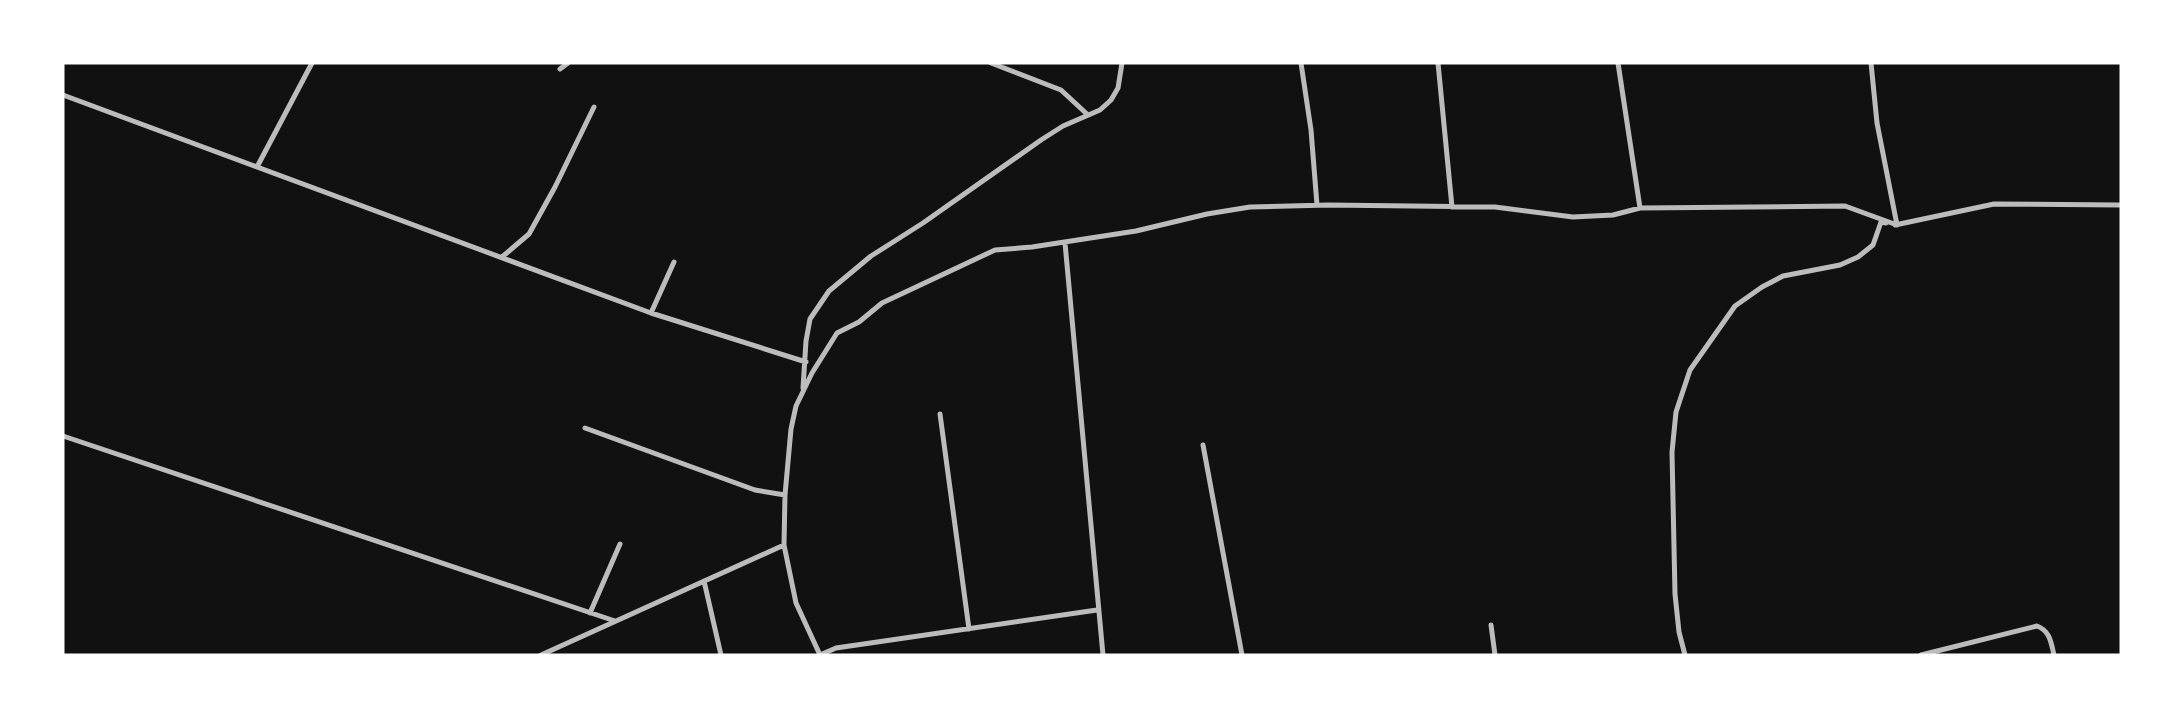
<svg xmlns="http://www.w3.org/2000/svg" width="2184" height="718" viewBox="0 0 2184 718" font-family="Ubuntu,sans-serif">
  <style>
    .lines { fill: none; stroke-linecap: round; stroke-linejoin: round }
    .minor { stroke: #bcbcbc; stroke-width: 5 }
  </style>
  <rect width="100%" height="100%" fill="#111"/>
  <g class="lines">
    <path class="minor" d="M991 63 1061 90 1088 115
      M1301 63 1311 130 1317 205
      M1438 63 1452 207
      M1618 63 1640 208
      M1871 63 1877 123 1897 225
      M560 69 568 63
      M63 95 651 313 806 362
      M257 167 312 63
      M1895 225 1994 204 2121 205
      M1065 243 1103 655
      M502 257 529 234 555 187 594 107
      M651 313 674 262
      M803 388 806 341 810 319 829 291 871 256 923 223 1041 140 1063 126 1100 110 1111 100 1118 88 1122 63
      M940 414 969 629
      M585 428 755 490 785 495
      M63 436 615 621
      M1203 445 1242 655
      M704 581 721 655
      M590 613 620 544
      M1491 625 1495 655
      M541 655 784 545
      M820 655 796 603 784 545 785 495 791 429 796 406 812 373 837 333 859 322 882 303 995 250 1032 247 1136 231 1207 214 1250 207 1328 205 1495 207 1573 217 1613 215 1640 208 1845 206 1897 225
      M820 655 836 648 1097 610
      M1685 655 1679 632 1675 594 1672 452 1676 412 1690 370 1735 306 1762 287 1783 276 1840 265 1858 257 1873 245 1881 222 1886 223
      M1921 655 2037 626C2050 631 2051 642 2054 655"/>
  </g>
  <rect width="2184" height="718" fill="none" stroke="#ffffff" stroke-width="129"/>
</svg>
